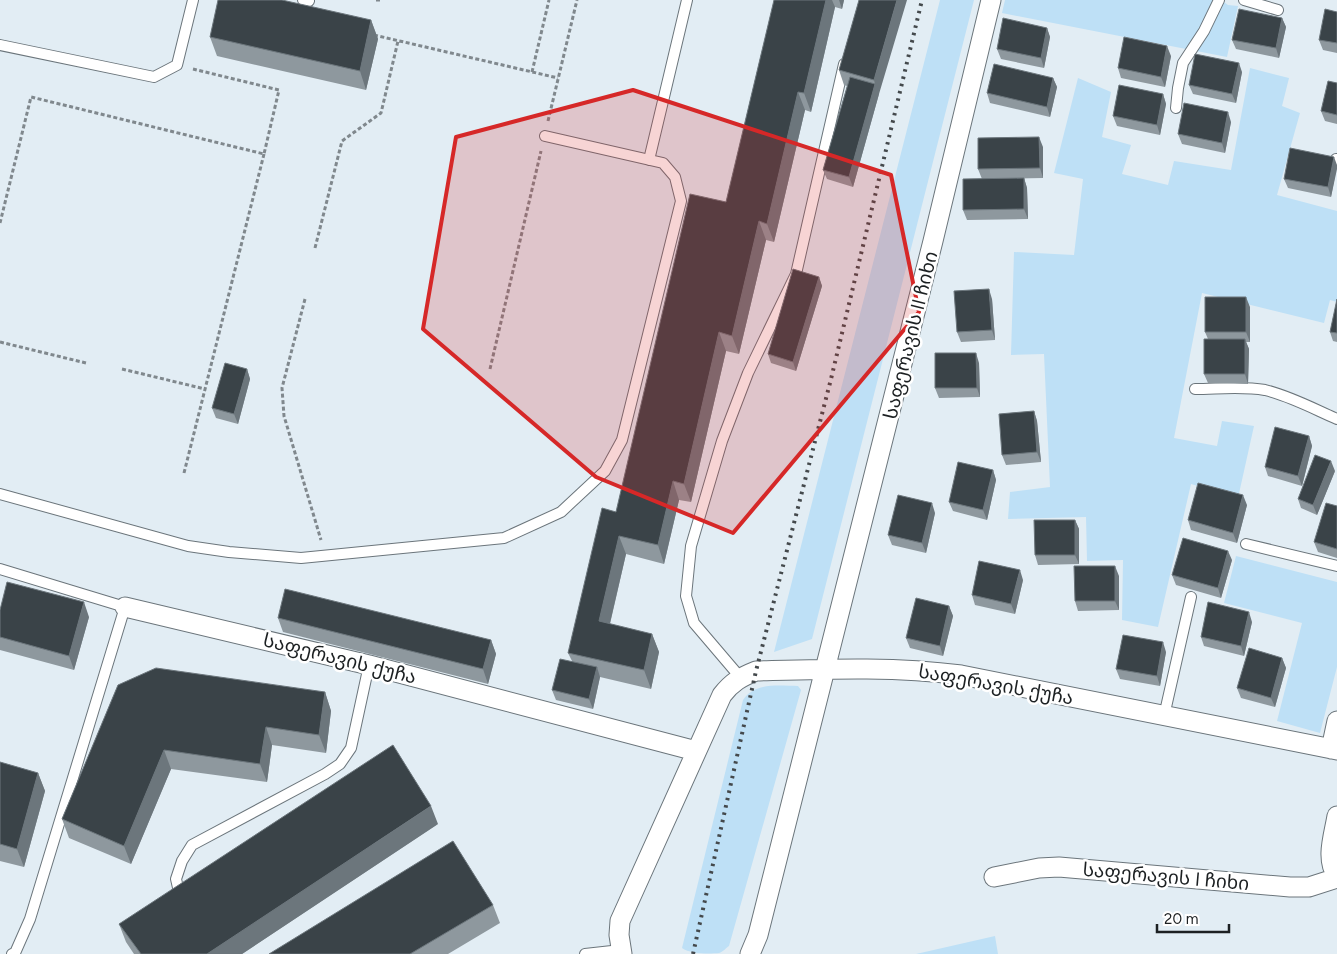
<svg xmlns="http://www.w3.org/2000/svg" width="1337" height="954" viewBox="0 0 1337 954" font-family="Figtree,'Noto Sans Georgian',sans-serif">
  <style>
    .green { fill: #bee0f6 }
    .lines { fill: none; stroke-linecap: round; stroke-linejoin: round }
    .lane-casing { stroke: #6b757b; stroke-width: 12 }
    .street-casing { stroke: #6b757b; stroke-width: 21 }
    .path { stroke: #80888d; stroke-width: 3; stroke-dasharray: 4 2.5; stroke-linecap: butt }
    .lane { stroke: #fff; stroke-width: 10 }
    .street { stroke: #fff; stroke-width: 19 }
    .rail { stroke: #44494c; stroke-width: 4; stroke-dasharray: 2.5 5; stroke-linecap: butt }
    .wall { fill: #8e989e }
    .shaded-wall { fill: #6c767c }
    .building { fill: #3a4348; stroke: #6c767c }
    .marked { fill: #d62828; fill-opacity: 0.2; stroke: #d62828; stroke-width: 4; stroke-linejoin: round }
    .labels { text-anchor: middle; stroke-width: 5; stroke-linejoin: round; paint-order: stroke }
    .street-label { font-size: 19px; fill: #1c2022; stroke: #fff }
  </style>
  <rect width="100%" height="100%" fill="#e2edf4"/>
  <path class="green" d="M940 0H974L812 639 774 652Z
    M1005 0H1221L1228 5 1238 6 1227 57 1002 13Z
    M1250 68 1289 78 1282 106 1300 113 1277 195 1337 211V302L1330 300 1324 323 1202 293 1174 438 1217 446 1222 421 1254 426 1238 498 1191 484 1158 627 1122 620 1123 560 1087 561 1086 517 1008 519 1010 492 1050 487 1044 354 1011 355 1014 252 1074 255 1083 179 1054 173 1078 78 1111 92 1102 137 1131 145 1122 174 1168 185 1174 161 1231 170Z
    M1236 556 1337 582V667L1320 733 1277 721 1302 623 1224 603Z
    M798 686 801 690 729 946C726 948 723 952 719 953 709 954 690 954 682 948L743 700C755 682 779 686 798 686Z
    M995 936 998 954H916Z"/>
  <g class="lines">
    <defs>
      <path id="lane" d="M303 0 309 1
        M1244 0 1278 10
        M0 45 154 77 177 65 193 0
        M1176 108 1178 88 1183 63 1204 31 1219 0
        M1336 159 1337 160
        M649 160 687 0
        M1195 389C1217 389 1242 386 1265 390 1290 396 1314 409 1337 419
        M0 494 188 546 229 552 301 558 504 538 561 512 605 471 622 440 681 201 675 177 663 163 545 136
        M1246 544 1337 566
        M0 569 125 607 30 919 15 953 12 954
        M740 677 694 623 686 596 691 546 722 441 748 373 796 274 844 64
        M1164 716 1191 597
        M179 892 176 879 182 861 192 845 325 774 340 764 351 748 369 665
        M585 954 621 950"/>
      <path id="street" d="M125 607 369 665 696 751
        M1331 749 1337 721
        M1337 816C1334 835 1325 859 1337 876
        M994 877 1039 868 1059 867 1290 887H1309L1337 878
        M622 954 619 935 620 921 722 695C732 682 741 677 756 671 825 669 893 666 961 675L1337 750
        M750 954 758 935 933 241 991 0"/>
    </defs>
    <use href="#lane" class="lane-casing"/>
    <use href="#street" class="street-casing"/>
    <path class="path" d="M376 0H380
      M374 35 558 78
      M532 72 549 0
      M548 121 577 0
      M0 223 31 97 264 154 279 90 193 69
      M315 248 342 141 381 113 398 41
      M305 299 282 388 284 416 321 540
      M0 342 86 363
      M122 369 205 389
      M490 369 541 151
      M184 473 264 154"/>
    <use href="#lane" class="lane"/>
    <use href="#street" class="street"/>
    <path class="rail" d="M693 954 756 671 831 379 922 0"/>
  </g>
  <path class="wall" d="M774 0H844L842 9 835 7 811 112 805 110 774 242 766 240 739 354 726 351 691 502 679 500 664 564 626 554 610 624 652 634 659 652 651 689 600 677 593 709 556 700 552 690 572 661 568 653 616 512 726 202Z
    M859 0 879 94 853 187 827 179 823 170 847 86 844 85 839 70Z
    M1337 12V53L1323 50 1319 40Z
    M1282 18 1286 27 1279 58 1236 49 1232 40Z
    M371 20 378 39 366 90 217 56 210 37Z
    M1047 28 1050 37 1044 68 1001 59 997 49Z
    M1171 56 1165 87 1121 78 1118 68Z
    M1242 72 1236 103 1193 94 1189 85Z
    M1053 78 1057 87 1050 117 990 103 987 93Z
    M1337 83V124L1325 121 1321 111Z
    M1163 94 1166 104 1160 135 1117 126 1113 116Z
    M1231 122 1225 153 1182 144 1178 134Z
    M1043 147V178L982 179 978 169Z
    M1337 165 1331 197 1288 188 1284 179Z
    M1024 178 1027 188 1028 219 967 220 963 210Z
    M819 277 822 286 796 371 771 363 768 354Z
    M992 299 995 340 961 342 957 332Z
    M1337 299V342L1333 341 1330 332Z
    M1250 307V342H1246L1249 349 1248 384 1208 383 1204 374 1208 339 1205 332Z
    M979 363 980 397 939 398 935 388Z
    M247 369 250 379 238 424 216 418 212 408Z
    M1034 411 1037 421 1041 462 1006 465 1002 455Z
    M1309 436 1312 446 1302 486 1268 476 1265 467Z
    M993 470 996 480 987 520 953 511 949 502Z
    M1335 471 1317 515 1301 508 1298 499Z
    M1247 505 1237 543 1191 530 1188 520Z
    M1337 506V558L1318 552 1314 542Z
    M935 513 926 553 892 545 888 535Z
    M1075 520 1079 529V564L1038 565 1035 555Z
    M1232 560 1221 598 1176 585 1172 575Z
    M1119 576V610L1078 611 1075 601Z
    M1023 580 1015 614 975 605 972 595Z
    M949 606 953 616 943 656 910 648 906 638Z
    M0 610 89 617 74 670 0 650Z
    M278 618 491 640 496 654 488 684 283 632Z
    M1252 622 1244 656 1204 646 1201 637Z
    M1166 652 1160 686 1120 679 1116 669Z
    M1282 658 1286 668 1275 707 1241 698 1237 688Z
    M118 685 325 692 331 711 326 753 272 745 267 782 171 769 131 864 69 838 62 819Z
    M0 762 38 773 45 791 24 867 0 861Z
    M438 824 242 954H134L126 942 119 924Z
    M493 905 500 923 448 954H269Z"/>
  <path class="shaded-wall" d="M826 0H832L835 7 811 112 804 93Z
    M839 0H844L842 9Z
    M897 0H907L879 94 853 187 849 177 875 84 874 80Z
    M1282 18 1286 27 1279 58 1276 48Z
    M371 20 378 39 366 90 360 71Z
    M1047 28 1050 37 1044 68 1041 58Z
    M1167 46 1171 56 1165 87 1161 77Z
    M1239 63 1242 72 1236 103 1232 94Z
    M1053 78 1057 87 1050 117 1047 107Z
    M798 92 805 110 774 242 767 224Z
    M1163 94 1166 104 1160 135 1157 125Z
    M1228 112 1231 122 1225 153 1222 143Z
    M1039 137 1043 147V178L1040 168Z
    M1334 157 1337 165V169L1331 197 1328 187Z
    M1024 178 1027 188 1028 219 1024 209Z
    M759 221 766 240 739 354 732 336Z
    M819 277 822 286 796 371 793 362Z
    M989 289 992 299 995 340 992 330Z
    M1246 297 1250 307V342L1246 332Z
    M719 332 726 351 691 502 684 484Z
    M1245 339 1249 349 1248 384 1245 374Z
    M976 353 979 363 980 397 977 388Z
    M247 369 250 379 238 424 234 414Z
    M1034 411 1037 421 1041 462 1037 452Z
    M1309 436 1312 446 1302 486 1298 476Z
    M1331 461 1335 471 1317 515 1313 505Z
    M993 470 996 480 987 520 983 510Z
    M673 481 679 500 664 564 658 545Z
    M1243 495 1247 505 1237 543 1233 533Z
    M932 503 935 513 926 553 922 543Z
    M1075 520 1079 529V564L1075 555Z
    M619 536 626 554 606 640 599 621Z
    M1228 551 1232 560 1221 598 1218 588Z
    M1115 566 1119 576V610L1115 601Z
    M1020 570 1023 580 1015 614 1011 604Z
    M84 602 89 617 74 670 69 656Z
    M949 606 953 616 943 656 940 646Z
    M1249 612 1252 622 1244 656 1241 646Z
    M652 634 659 652 651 689 644 670Z
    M491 640 496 654 488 684 483 669Z
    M1163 642 1166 652 1160 686 1157 676Z
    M1282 658 1286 668 1275 707 1271 698Z
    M597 667 600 677 593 709 589 699Z
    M325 692 331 711 326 753 319 735Z
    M266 727 272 745 267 782 260 764Z
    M164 750 171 769 131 864 124 846Z
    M38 773 45 791 24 867 17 849Z
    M431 806 438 824 242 954H207Z"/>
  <path class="building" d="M218 0H282L371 20 360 71 210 37Z
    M774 0H826L804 93 798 92 767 224 759 221 732 336 719 332 684 484 673 481 658 545 619 536 599 621 652 634 644 670 568 653 602 508 616 512 690 194 726 202Z
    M859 0H897L874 80 839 70Z
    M1239 9 1282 18 1276 48 1232 40Z
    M1325 9 1337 12V43L1319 40Z
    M1003 18 1047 28 1041 58 997 49Z
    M1124 37 1167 46 1161 77 1118 68Z
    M1195 54 1239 63 1232 94 1189 85Z
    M994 64 1053 78 1047 107 987 93Z
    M850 77 875 84 849 177 823 170Z
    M1328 81 1337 83V115L1321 111Z
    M1119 85 1163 94 1157 125 1113 116Z
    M1184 103 1228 112 1222 143 1178 134Z
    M1039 137 1040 168 978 169V138Z
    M1290 148 1334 157 1328 187 1284 179Z
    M1024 178V209L963 210V179Z
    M793 269 819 277 793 362 768 354Z
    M989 289 992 330 957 332 954 291Z
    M1205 297H1246V332H1205Z
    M1337 299V333L1330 332Z
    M1204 339H1245V374H1204Z
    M935 353H976L977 388H935Z
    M225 363 247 369 234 414 212 408Z
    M1034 411 1037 452 1002 455 999 414Z
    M1275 427 1309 436 1298 476 1265 467Z
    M1315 455 1331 461 1313 505 1298 499Z
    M958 462 993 470 983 510 949 502Z
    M1198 483 1243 495 1233 533 1188 520Z
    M898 495 932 503 922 543 888 535Z
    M1326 503 1337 506V549L1314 542Z
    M1034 520H1075V555H1035Z
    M1183 538 1228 551 1218 588 1172 575Z
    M979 561 1020 570 1011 604 972 595Z
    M1074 566H1115V601H1075Z
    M7 582 84 602 69 656 0 637V610Z
    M285 589 491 640 483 669 278 618Z
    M916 598 949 606 940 646 906 638Z
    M1208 602 1249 612 1241 646 1201 637Z
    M1123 635 1163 642 1157 676 1116 669Z
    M1249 648 1282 658 1271 698 1237 688Z
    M560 659 597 667 589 699 552 690Z
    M156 668 325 692 319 735 266 727 260 764 164 750 124 846 62 819 118 685Z
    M393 745 431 806 207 954H141L119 924Z
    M0 762 38 773 17 849 0 844Z
    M453 841 493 905 410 954H269Z"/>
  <path class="marked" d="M633 90 891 175 919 312 733 533 596 477 423 329 456 137Z"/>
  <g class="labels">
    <g class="street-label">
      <text transform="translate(910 335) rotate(-76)" y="7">საფერავის II ჩიხი</text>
      <text transform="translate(340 658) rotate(14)" y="7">საფერავის ქუჩა</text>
      <text transform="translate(996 684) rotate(10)" y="7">საფერავის ქუჩა</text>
      <text transform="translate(1166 876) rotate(5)" y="7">საფერავის I ჩიხი</text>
    </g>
  </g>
  <path d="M1157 924v8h72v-8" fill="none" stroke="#1c2022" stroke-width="2.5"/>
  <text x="1164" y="924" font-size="15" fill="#1c2022" stroke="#ffffff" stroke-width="4" paint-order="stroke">20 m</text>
</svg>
